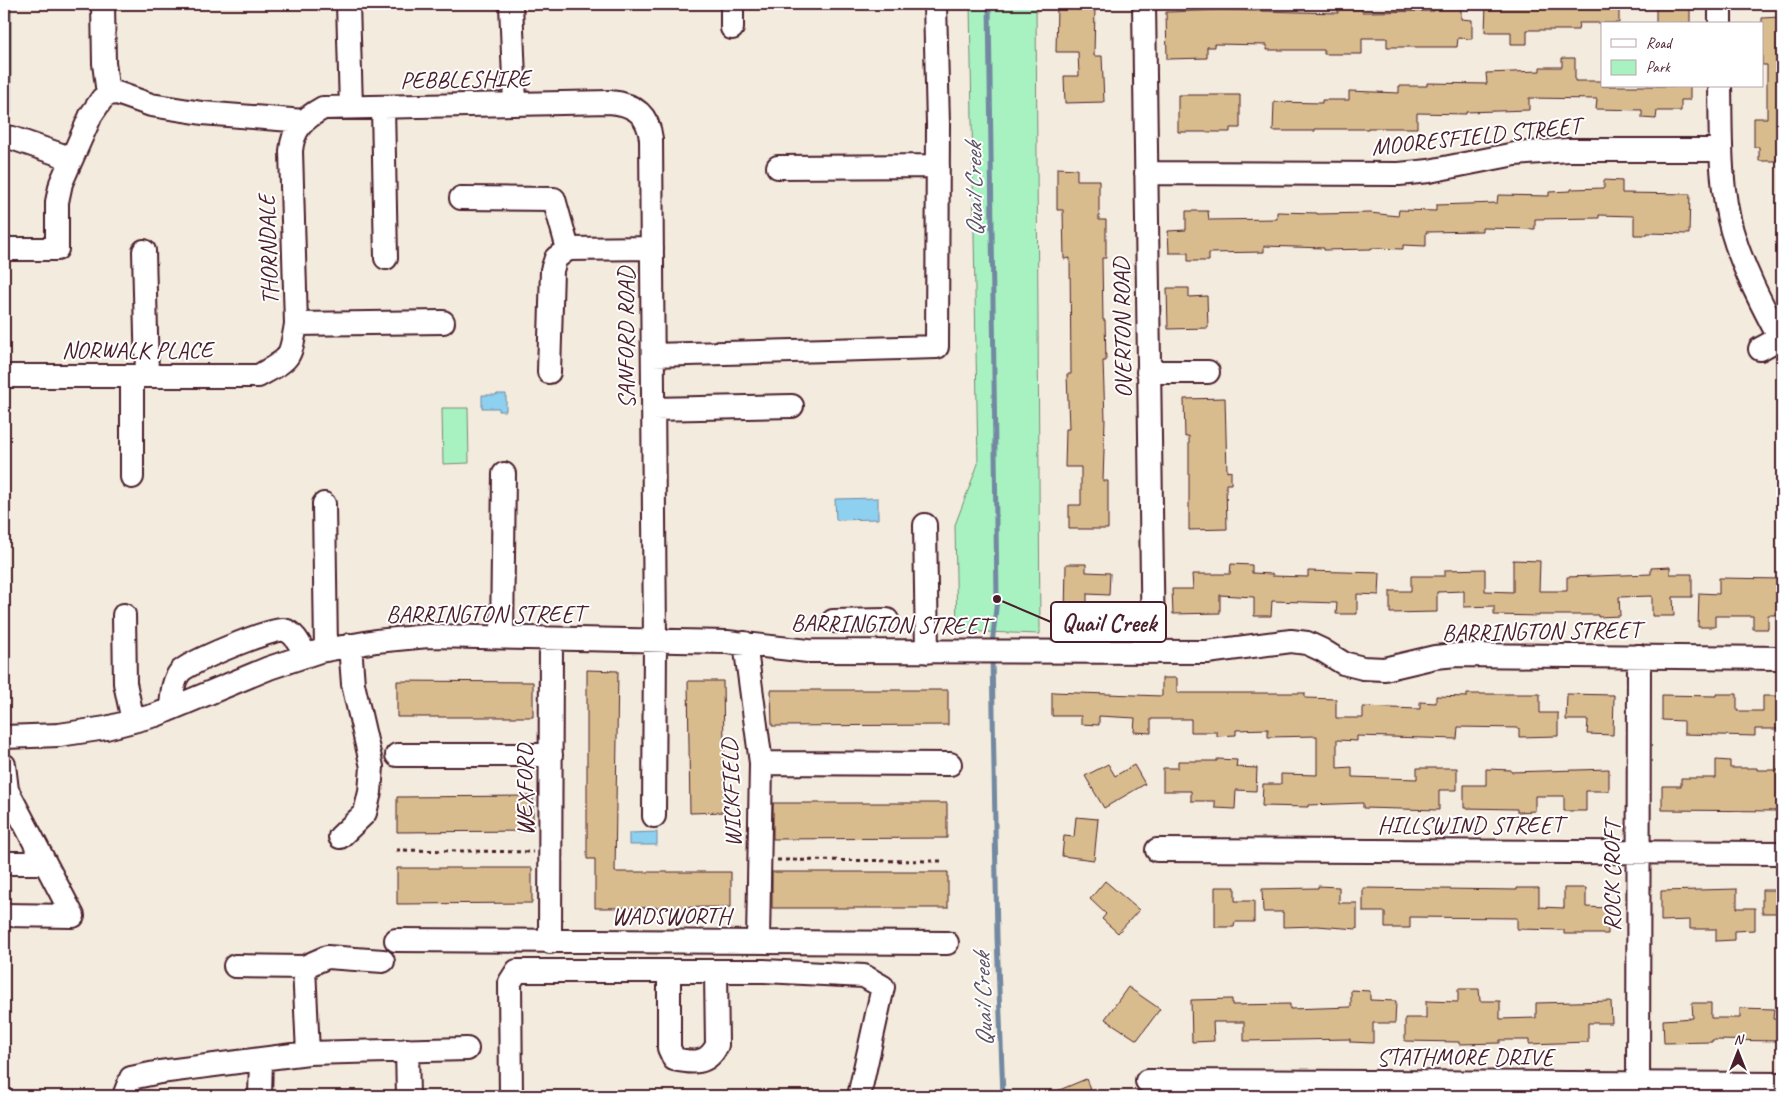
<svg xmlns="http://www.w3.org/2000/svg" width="1786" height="1100" viewBox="0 0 1786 1100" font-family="Caveat,sans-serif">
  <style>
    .green { fill: #a8f2c1; stroke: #798876 }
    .water { fill: #8dd0ef; stroke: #7289a1 }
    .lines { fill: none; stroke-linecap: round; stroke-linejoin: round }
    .stream { stroke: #7289a1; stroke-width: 5 }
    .building { fill: #d8bc8d; stroke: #4a1f2b }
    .minor-casing { stroke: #4a1f2b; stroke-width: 26 }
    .path { stroke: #4a1f2b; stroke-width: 3; stroke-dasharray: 4 4; stroke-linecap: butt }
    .minor { stroke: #fff; stroke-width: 22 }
    .labels { text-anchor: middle; stroke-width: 4; stroke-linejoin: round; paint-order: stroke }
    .street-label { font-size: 24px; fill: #4a1f2b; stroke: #fff }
    .water-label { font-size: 25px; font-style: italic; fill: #5e5466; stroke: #fff }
    .leader { fill: none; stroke: #4a1f2b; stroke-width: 2 }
    .callout-dot { fill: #4a1f2b; stroke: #fff; stroke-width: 2 }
    .callout { fill: #fff; stroke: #4a1f2b; stroke-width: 2 }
    .callout-label { font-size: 25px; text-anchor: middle; font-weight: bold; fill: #4a1f2b }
  </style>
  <rect width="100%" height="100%" fill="#f3ebdd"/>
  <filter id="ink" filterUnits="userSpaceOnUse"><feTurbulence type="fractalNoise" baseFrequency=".02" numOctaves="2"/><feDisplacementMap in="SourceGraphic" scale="10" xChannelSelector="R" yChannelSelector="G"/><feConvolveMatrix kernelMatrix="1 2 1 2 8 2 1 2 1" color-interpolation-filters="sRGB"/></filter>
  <g filter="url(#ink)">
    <path class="green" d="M4 4H11V113H4Z
      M970 4H1036L1040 634 957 631 955 525 978 464Z
      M442 408H468L469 463 443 464Z"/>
    <path class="water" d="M497 394H506V411H499V408H482V395H496Z
      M878 498V519L836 520 835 499Z
      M657 832V845H629V833Z"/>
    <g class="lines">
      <path class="stream" d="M989 4 997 599 992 645
        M992 656 997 937 1003 1096"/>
    </g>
    <path class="building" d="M1486 4H1556V6L1589 7V4H1619V23H1579L1578 30H1527V44H1511V32H1485Z
      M1668 4H1690V24H1656V8H1668Z
      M1434 5 1461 6V19L1472 20V39L1458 38 1457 47H1387V38H1362V54H1324V50H1267V45L1214 44V47H1207V58L1167 59 1166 12 1222 10 1338 13V9H1362V12L1434 11Z
      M1057 6 1095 7 1094 56H1102L1104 102 1065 103 1064 76H1079L1078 52H1056Z
      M1780 17 1781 43H1782V161H1759V147H1754V118H1767V65H1762V18Z
      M1562 58H1575V81H1602V86H1690V100H1681V111H1657L1656 119 1642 118V110L1596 109 1597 99 1529 98V110L1466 112V114L1417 113V128H1368V129H1315V131H1273L1274 102 1322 103V100H1349V91L1399 93V86H1427V83L1487 84 1486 73 1540 71V67H1562Z
      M1178 95H1240V128H1230V132H1178Z
      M1057 168 1077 169V180H1099V220H1106V258H1102L1103 320H1105L1106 361H1103L1105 419 1103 481H1108V529H1069V505H1081V467H1065L1066 429H1069L1067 374H1071L1070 258 1064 259 1063 210H1057Z
      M1604 180 1622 181V193L1690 194 1689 234 1647 233V235H1634V216L1599 215V218L1535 219V229L1482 228V231L1426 232V246L1403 245V249L1371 248V249L1324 250V248L1264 246V252L1209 253V261H1188V253H1169L1168 231 1186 230V211H1208L1209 220 1277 219V212L1317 213V214L1370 213 1398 216 1399 210 1436 211V205L1497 203 1498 195 1549 196V192L1571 191V189L1604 188Z
      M1167 288H1189V297L1207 296 1208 328 1168 329Z
      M1225 398 1227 472 1231 471V484H1226L1227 529 1189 530V436L1185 437 1184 399Z
      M1513 560 1540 561 1539 591H1567V577L1651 574V568L1670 567V574H1692V597H1673L1674 616H1652V596L1619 597 1620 616 1598 617V615H1539V616L1494 615V606L1464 607V591L1437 592V612L1390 613V591H1411V576H1445V570L1485 569V591L1513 592Z
      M1066 564H1086V572L1110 573 1109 595 1087 594V614H1065Z
      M1231 564 1252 565V573L1273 574 1272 576 1308 577V571L1380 573 1379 595 1357 594V614H1336L1337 603 1272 601 1271 616H1254V597L1220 595V613L1173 614 1172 589H1193L1192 574H1230Z
      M1719 578 1782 579V615H1768V629H1753V616H1715V627H1698L1699 593 1719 594Z
      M587 670 618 671 615 872H731V907L595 908V859H587Z
      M1162 678H1177V693H1305V698L1336 699V718H1363V707L1420 709V702L1436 703V696L1467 697V694H1540V713H1558V736L1519 737V728L1458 727 1457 739 1357 736V741L1337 740V768L1352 767V777L1417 779V768H1457V790H1439V810L1363 808V803L1308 805V807L1262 806 1263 784H1281V774L1317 775V736L1268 737V729L1236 730V735L1217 736V732H1191V719H1151V733L1134 732 1135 718 1099 716V725L1081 724V716H1052V692L1162 696Z
      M397 681 533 682V717H397Z
      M688 681H723L725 812 690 813Z
      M771 690H948V725L772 726Z
      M1567 694 1614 695 1613 735 1587 734 1588 720H1566Z
      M1716 694H1737V711H1763V696H1782V729H1755V736L1684 734V721L1662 720V695L1716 696Z
      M1217 759 1237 760 1236 767 1257 768 1256 791 1236 790 1235 809 1215 808V801H1191V791H1163V768H1178V761H1217Z
      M1716 760 1730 761V768H1757V770H1782V811L1662 810V786H1681V778H1716Z
      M1108 764 1115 776 1134 765 1145 784 1104 808 1085 776Z
      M1486 769 1511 770V772L1609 769V791H1586V811H1564V796H1535V811L1517 812V809L1464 808V785H1486Z
      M533 796V831L397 832V797Z
      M773 803H947V838L773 839Z
      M1076 817 1098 819 1094 860 1062 856 1064 836 1074 837Z
      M397 868H532V903L397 904Z
      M772 872H948V908H772Z
      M1105 881 1139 910 1118 933 1102 919 1106 914 1090 899Z
      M1318 886 1339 887V903H1357V929L1317 926 1283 927V912H1263L1262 889 1318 888Z
      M1215 887H1235V901H1254V922H1235L1234 927H1215Z
      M1363 888 1517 890V888H1539V907L1564 908V888H1586V907L1608 908V934H1564V930L1517 929V918L1410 917V928H1385V912H1363Z
      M1737 889V908H1755V930L1734 931V940L1716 941V929H1690V920L1661 921V891Z
      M1762 890H1782V913H1762Z
      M1128 987 1160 1009 1137 1040 1105 1019Z
      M1458 989H1479L1480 1001H1500V1019L1536 1018V1003L1611 1001 1612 1023H1588V1042L1529 1044V1040H1500V1043L1459 1044V1042L1405 1041V1018H1426V1001L1458 1002Z
      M1351 990 1370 991V1000L1396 1001 1395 1023H1373V1043L1350 1042V1039L1244 1041V1022H1213L1214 1041 1192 1042 1191 1000 1232 999V1005L1290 1004V1009L1351 1007Z
      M1692 1003H1711V1018H1740V1008L1774 1009 1773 1019H1782V1041L1712 1040V1042L1664 1043 1663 1020 1693 1018Z
      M1086 1079 1093 1096H1045Z"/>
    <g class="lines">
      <defs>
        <path id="minor" d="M103 4 104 63 108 94
          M348 4 351 107
          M511 4 515 104
          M1144 4 1153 652
          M1720 4V24
          M732 28V4
          M1720 86C1721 133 1719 186 1732 231 1743 269 1761 303 1780 339
          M383 107 386 258
          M4 137 12 138 70 158
          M778 167 938 166
          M1146 173 1399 174 1429 171 1515 154 1568 150H1721
          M461 198 554 199 568 249 652 248
          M4 249H57V202L61 183 91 115 102 99 108 94 117 93 151 105 202 113 304 121
          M144 251 147 376
          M296 324 443 322
          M1760 349 1782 337
          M653 355 937 347 938 124 935 4
          M549 372 552 270 556 258 568 249
          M1148 372H1208
          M4 376H258C291 358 290 360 296 324L291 151C293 129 303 119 323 108L610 102C634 104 648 114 651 139L655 641 654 816
          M132 376V477
          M653 409 792 406
          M324 504 326 650
          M925 525 927 652
          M124 615 125 683 133 721
          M833 621 887 620
          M502 637 504 474
          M745 643 761 763 758 942
          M171 709C172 696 172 682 180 672 189 662 271 628 284 630 295 632 301 647 306 656
          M4 737 59 735 106 728 156 715 269 668 320 651 376 641 428 636 727 642 808 651 1207 652 1291 641 1307 643 1322 650 1343 663 1363 668 1384 669 1435 657 1457 655 1782 658
          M397 755H551
          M761 763 950 764
          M4 765 7 790 73 916 4 915
          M340 837 365 813 370 792 372 767 353 684 350 645
          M1157 850 1782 853
          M4 863H44
          M396 940 947 943
          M550 942 551 639
          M235 966 304 967 308 1053
          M304 967 327 957 383 961
          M669 971V1048L674 1059C692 1063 708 1065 717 1045L716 971
          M407 1050 408 1096
          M1147 1081 1782 1084
          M124 1096 131 1078 160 1072 308 1053 467 1049
          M260 1096 261 1059
          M511 1096 510 982 517 971H764L864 976 883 987 859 1096
          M1638 1096 1639 656"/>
      </defs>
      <use href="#minor" class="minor-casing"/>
      <path class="path" d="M396 850 533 852
        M777 860 943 861"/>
      <use href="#minor" class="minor"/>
    </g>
  </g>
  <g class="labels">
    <g class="street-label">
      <text transform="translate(465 79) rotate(-1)" y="8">PEBBLESHIRE</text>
      <text transform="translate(1476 136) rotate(-6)" y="8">MOORESFIELD STREET</text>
      <text transform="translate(268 250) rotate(-92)" y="8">THORNDALE</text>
      <text transform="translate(1122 328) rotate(-91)" y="8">OVERTON ROAD</text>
      <text transform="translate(626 338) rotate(-90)" y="8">SANFORD ROAD</text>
      <text x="137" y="358">NORWALK PLACE</text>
      <text x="485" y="622">BARRINGTON STREET</text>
      <text transform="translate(890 624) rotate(1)" y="8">BARRINGTON STREET</text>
      <text transform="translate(1541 631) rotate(-1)" y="8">BARRINGTON STREET</text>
      <text transform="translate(525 790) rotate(-90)" y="8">WEXFORD</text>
      <text transform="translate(731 793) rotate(-92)" y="8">WICKFIELD</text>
      <text x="1470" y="833">HILLSWIND STREET</text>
      <text transform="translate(1612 876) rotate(-90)" y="8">ROCK CROFT</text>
      <text x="671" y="924">WADSWORTH</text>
      <text x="1465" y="1065">STATHMORE DRIVE</text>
    </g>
    <g class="water-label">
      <text transform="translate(973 190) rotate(-91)" y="9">Quail Creek</text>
      <text transform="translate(982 1000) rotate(-92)" y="9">Quail Creek</text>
    </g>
  </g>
  <path class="leader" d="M997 599L1051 622"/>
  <circle class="callout-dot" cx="997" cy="599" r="5"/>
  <rect class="callout" x="1051" y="602" width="115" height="40" rx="5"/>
  <g class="callout-label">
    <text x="1109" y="631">Quail Creek</text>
  </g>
  <rect width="1786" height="1100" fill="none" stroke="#fff" stroke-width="20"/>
  <rect x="10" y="10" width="1766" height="1080" fill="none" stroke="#4a1f2b" stroke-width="2" filter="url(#ink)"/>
  <rect x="1601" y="22" width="162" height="65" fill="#ffffff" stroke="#b7a5aa"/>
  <rect x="1611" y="39" width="25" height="8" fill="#ffffff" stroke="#b7a5aa"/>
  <text x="1646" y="48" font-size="15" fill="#4a1f2b">Road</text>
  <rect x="1611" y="60" width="25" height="15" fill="#a8f2c1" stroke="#b7a5aa"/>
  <text x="1646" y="72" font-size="15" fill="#4a1f2b">Park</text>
  <g transform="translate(1738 1052)" stroke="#ffffff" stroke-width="4" paint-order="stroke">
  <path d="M0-4L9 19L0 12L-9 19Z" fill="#4a1f2b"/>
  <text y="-8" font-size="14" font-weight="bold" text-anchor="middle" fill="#4a1f2b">N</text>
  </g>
</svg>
